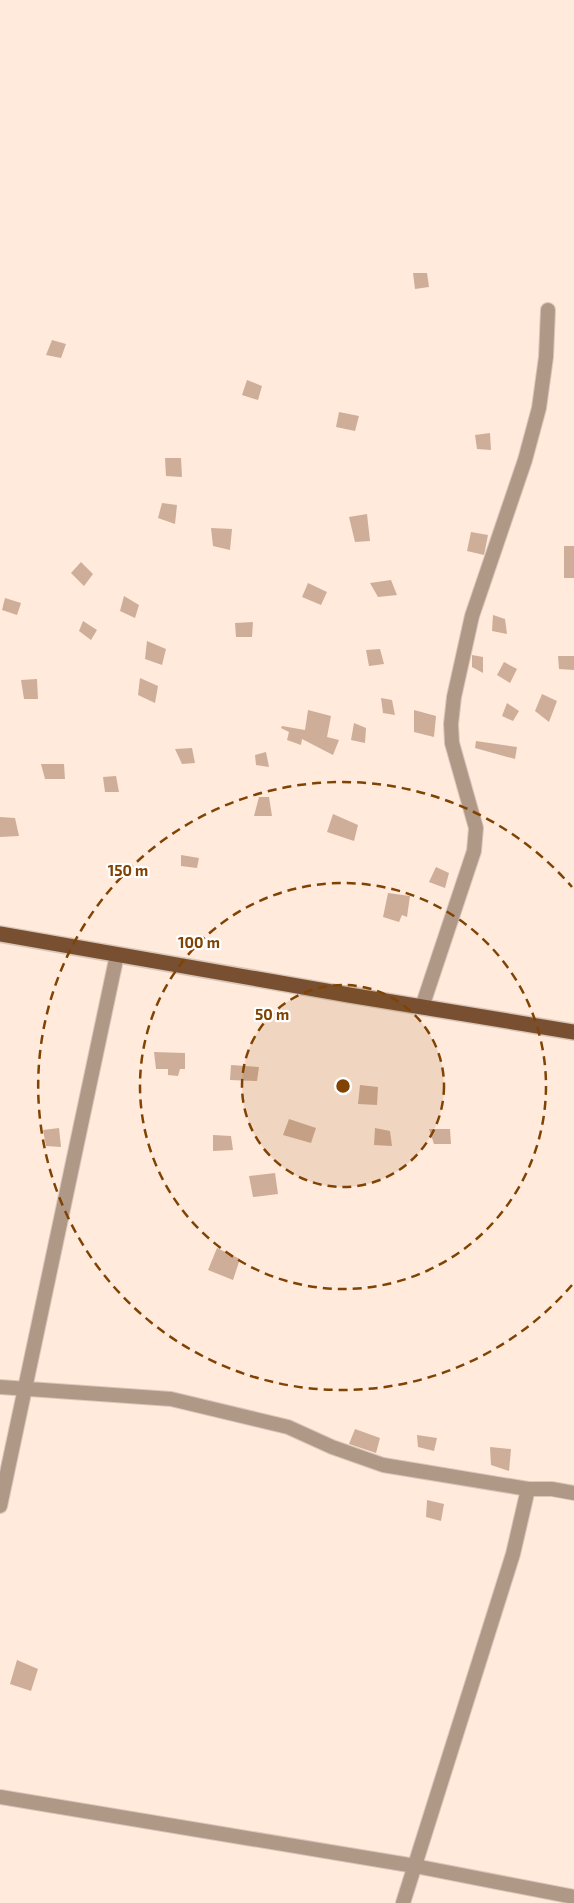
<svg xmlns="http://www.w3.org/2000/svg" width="574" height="1903" viewBox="0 0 574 1903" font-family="'Exo 2',sans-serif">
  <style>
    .building { fill: #ceae98 }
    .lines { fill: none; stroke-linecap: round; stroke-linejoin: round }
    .minor-casing { stroke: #dac7ba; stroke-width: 16 }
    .major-casing { stroke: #dac7ba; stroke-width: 18 }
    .minor { stroke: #b09887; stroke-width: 14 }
    .major { stroke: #785031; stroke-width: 15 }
    .ring { fill: none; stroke: #814303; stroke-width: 2.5; stroke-dasharray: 9 6 }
    .centre { fill: #814303; stroke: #fff; stroke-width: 2.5 }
    .ring-label { font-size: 15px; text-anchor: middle; font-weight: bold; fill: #814303; stroke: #fff; stroke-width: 4.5; stroke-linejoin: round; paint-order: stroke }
  </style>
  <rect width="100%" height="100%" fill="#ffeadc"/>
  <path class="building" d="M413 273H427L429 287 415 289Z
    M52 340 66 344 61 358 46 355Z
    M247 380 262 386 258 400 242 395Z
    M339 412 359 416 355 431 336 427Z
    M490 433 491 450 477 449 475 435Z
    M165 458H181L182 477 166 476Z
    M162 503 177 505 175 524 158 518Z
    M367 514 370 541 355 542 349 517Z
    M211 528 232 529 230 550 213 546Z
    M471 532 488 535 484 555 467 551Z
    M564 546H574V578H564Z
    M81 562 93 574 84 586 71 573Z
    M391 580 397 595 378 597 370 583Z
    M308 583 327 592 321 605 302 597Z
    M124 596 139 605 135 618 120 611Z
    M5 598 21 603 17 615 2 610Z
    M493 615 505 619 507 634 492 631Z
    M83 621 97 630 91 640 79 631Z
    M253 622 252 637H236L235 623Z
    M147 641 166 649 162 665 145 659Z
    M380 649 384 664 369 666 366 650Z
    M472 655 483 657V673L472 667Z
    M558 656H574V670L559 669Z
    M504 662 517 669 510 683 497 675Z
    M140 678 158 686 155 703 138 695Z
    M37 679 38 699H24L21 680Z
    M542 694 557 701 549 722 535 711Z
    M381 698 392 700 395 715 383 713Z
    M507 703 519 711 513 721 502 716Z
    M308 710 331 716 327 737 339 740 333 755 302 739 301 745 287 740 289 732 281 728 282 726 305 730Z
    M414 710 436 716 434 737 414 732Z
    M354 723 366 728 365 743 351 740Z
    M476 741 517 747 515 759 475 748Z
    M192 748 195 763 182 764 175 749Z
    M266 752 269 767 256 765 255 755Z
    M41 764H64L65 779H45Z
    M116 776 119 792H105L103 777Z
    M259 797H269L272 816H254Z
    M333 814 358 825 354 841 327 832Z
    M0 817 15 818 19 836 0 837Z
    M181 855 199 858 197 868 181 866Z
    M436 867 449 873 445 888 429 882Z
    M388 893 410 896 407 917 402 915 399 922 383 917Z
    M154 1052 185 1053V1069H180L178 1076 168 1075V1069H156Z
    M231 1065 259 1067 257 1081 230 1080Z
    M360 1085 378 1087 377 1105 358 1104Z
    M289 1119 316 1128 311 1143 283 1135Z
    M59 1128 61 1147 46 1146 43 1130Z
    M375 1128 390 1131 392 1146 374 1145Z
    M429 1129H450L451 1144H434Z
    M213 1135 231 1136 233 1150 213 1151Z
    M275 1173 278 1194 253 1197 249 1176Z
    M217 1248 240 1259 233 1280 208 1270Z
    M355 1429 380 1438 376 1453 349 1444Z
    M417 1435 437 1438 434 1451 418 1447Z
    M490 1447 511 1449 509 1471 491 1465Z
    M427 1500 444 1504 441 1521 426 1517Z
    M17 1660 38 1669 31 1691 10 1684Z"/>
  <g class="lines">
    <defs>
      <path id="minor" d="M422 1007 474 851 476 828 452 743 451 724 454 697 472 616 525 460 539 408 546 357 548 310
        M0 1387 171 1399 288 1427 332 1447 383 1465 528 1489H552L574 1493
        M0 1506 117 955
        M0 1797 415 1866 574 1897
        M403 1903 513 1554 528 1489"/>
      <path id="major" d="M0 934 349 995 574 1032"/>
    </defs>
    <use href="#minor" class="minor-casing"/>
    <use href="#major" class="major-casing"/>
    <use href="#minor" class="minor"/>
    <use href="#major" class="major"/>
  </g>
  <circle cx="343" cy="1086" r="101" fill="#814303" fill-opacity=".12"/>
  <g class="ring">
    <circle cx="343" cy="1086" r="101"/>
    <circle cx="343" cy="1086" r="203"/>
    <path d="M572 1285A304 304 0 1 1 572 887"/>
  </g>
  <circle cx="343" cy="1086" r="8" class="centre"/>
  <g class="ring-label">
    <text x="128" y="876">150 m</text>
    <text x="199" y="948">100 m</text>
    <text x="272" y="1020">50 m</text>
  </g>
</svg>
